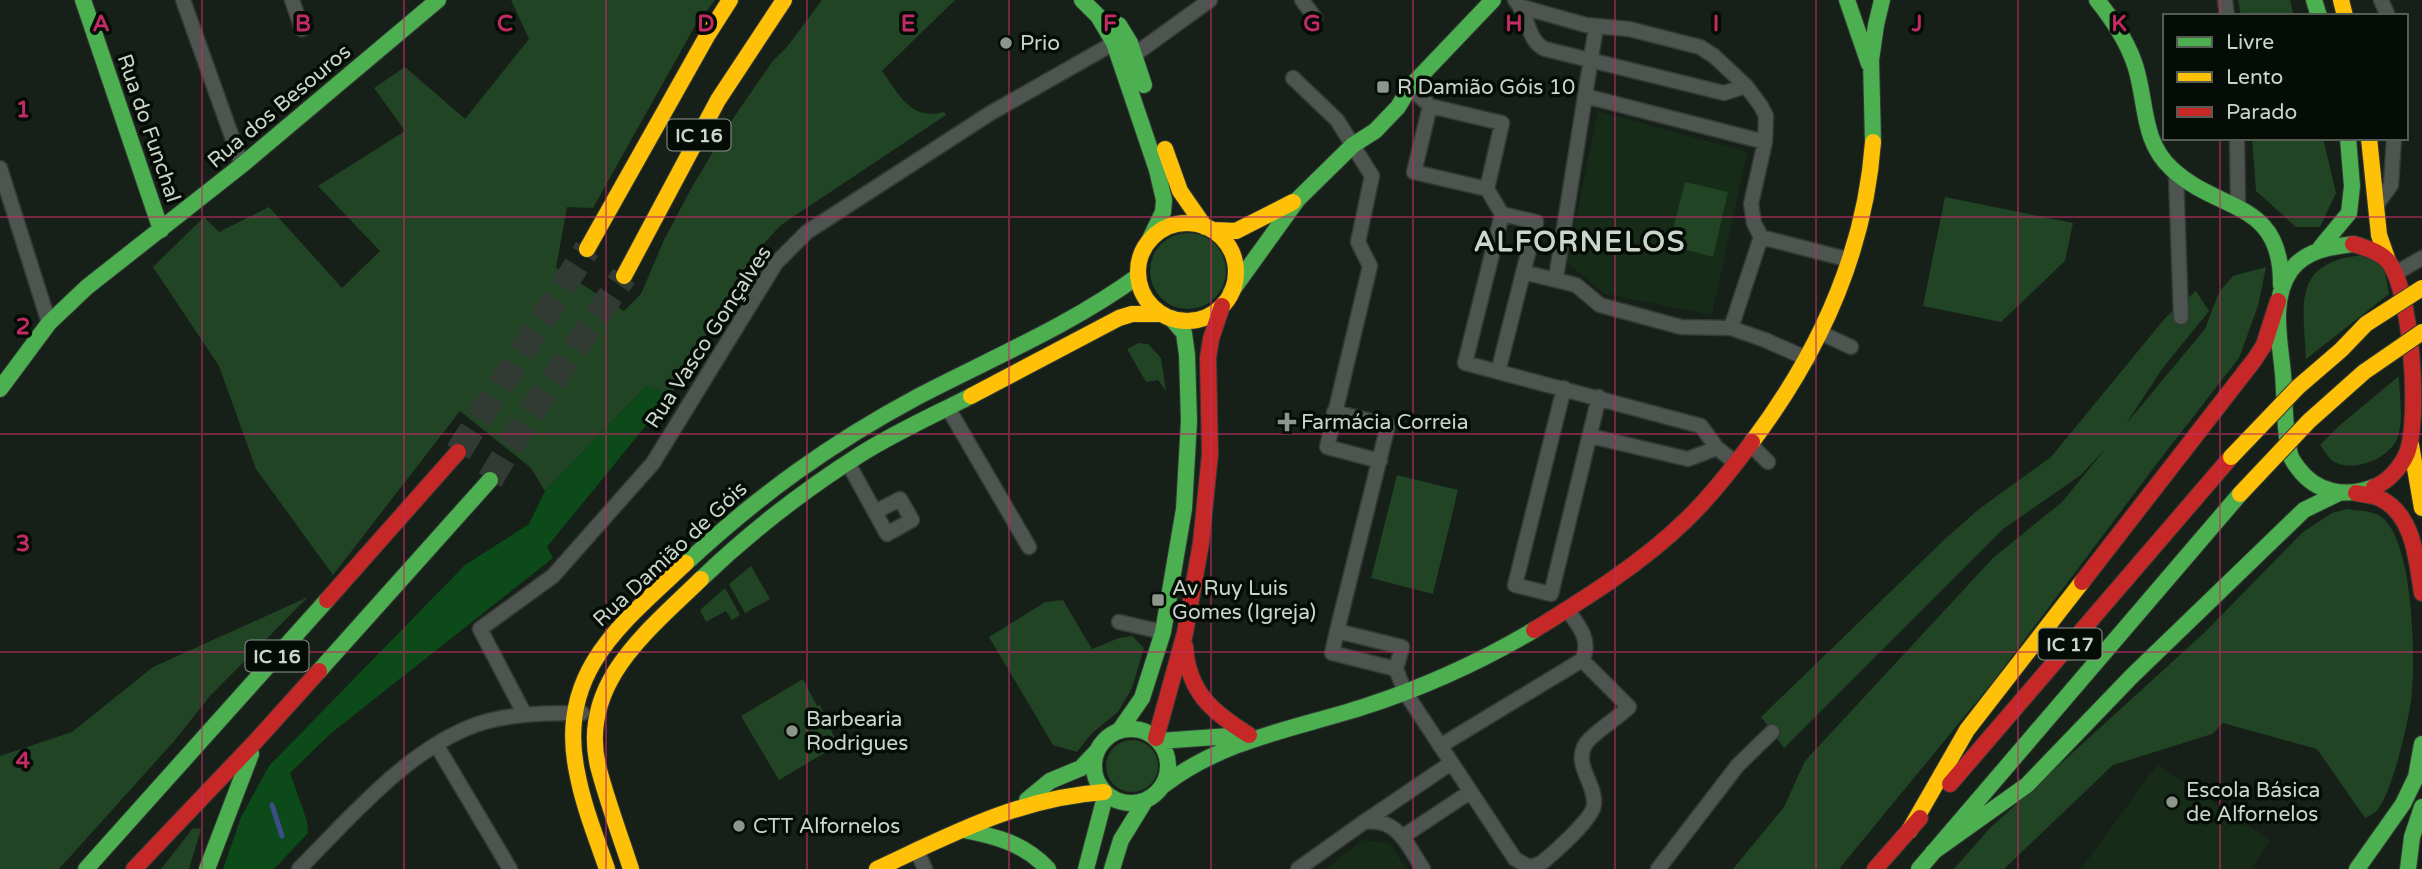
<svg xmlns="http://www.w3.org/2000/svg" width="2422" height="869" viewBox="0 0 2422 869" font-family="'Varela Round',sans-serif">
  <style>
    .built { fill: #172b19 }
    .green { fill: #214425 }
    .forest { fill: #0c4a19 }
    .lines { fill: none; stroke-linecap: round; stroke-linejoin: round }
    .stream { stroke: #3d4d89; stroke-width: 5 }
    .highway-tunnel { stroke: #313b33; stroke-width: 26; stroke-dasharray: 26 13; stroke-linecap: butt }
    .street-casing { stroke: #333a34; stroke-width: 17 }
    .fast-casing { stroke: #333a34; stroke-width: 18 }
    .slow-casing { stroke: #333a34; stroke-width: 18 }
    .jam-casing { stroke: #333a34; stroke-width: 18 }
    .street { stroke: #4e544f; stroke-width: 14 }
    .fast { stroke: #4caf50; stroke-width: 16 }
    .slow { stroke: #ffc107; stroke-width: 16 }
    .jam { stroke: #c62828; stroke-width: 16 }
    .slow-bridge-casing { stroke: #333a34; stroke-width: 18; stroke-linecap: butt }
    .slow-bridge { stroke: #ffc107; stroke-width: 16 }
    .grid { fill: none; stroke: #c32b66; stroke-width: 2; stroke-opacity: 0.55 }
    .poi-dot { fill: #8c968c; stroke: #050b05; stroke-width: 2.5 }
    .labels { text-anchor: middle; stroke-width: 7; stroke-linejoin: round; paint-order: stroke }
    .shield { fill: #050b05; stroke: #909890; stroke-width: 2 }
    .shield-label { font-size: 19px; font-weight: bold; fill: #cbd5cb }
    .poi-label { font-size: 21px; fill: #cbd5cb; stroke: #050b05; text-anchor: start }
    .street-label { font-size: 21px; fill: #cbd5cb; stroke: #050b05 }
    .district-label { font-size: 28px; font-weight: bold; letter-spacing: 2px; fill: #cbd5cb; stroke: #050b05 }
    .grid-label { font-size: 23px; text-anchor: middle; font-weight: bold; fill: #c32b66; stroke: #050b05; stroke-width: 7; stroke-linejoin: round; paint-order: stroke }
  </style>
  <rect width="100%" height="100%" fill="#162018"/>
  <path class="built" d="M1598 111 1747 152 1712 315 1605 294 1567 263Z
    M2157 765 2270 840 2251 869H2081Z
    M1363 840 1390 843 1406 869H1325Z"/>
  <path class="green" d="M511 0H715L695 26 593 208 567 207 556 268 624 311 641 294 664 240 692 187 732 120 772 62 787 47 822 0H955L882 71C900 95 910 121 944 112L946 115 781 225 757 251 740 276 753 284 738 310 725 303 670 396 647 386 545 491 531 468 460 411 333 575 256 469 219 366 153 267 204 217 219 232 269 207 342 288 380 251 318 186 405 131 374 88 405 67 465 119 529 39Z
    M2238 0H2290L2294 16H2241Z
    M2252 138H2323L2336 193 2320 227H2296L2256 191Z
    M1685 182 1728 192 1713 257 1669 245Z
    M1945 197 2073 223 2065 261 2001 322 1923 306Z
    M1150 271a38 38 0 1 1 76 0a38 38 0 1 1-76 0Z
    M2363 255 2384 267 2389 294 2306 359C2303 303 2292 262 2363 255Z
    M2266 267 2258 306 2239 358 2158 462 1992 683 1839 869H1733L1784 807 1805 761 1993 558 2062 502 2106 448 2081 475 2003 529 1784 748 1761 717 1945 539 1979 509 2051 457 2166 317 2196 291 2209 311 2162 369 2126 424 2205 329 2219 292 2233 276Z
    M1139 343 1148 344 1161 358 1166 391 1158 380 1146 382 1127 349Z
    M2399 376C2399 396 2405 422 2396 441 2386 460 2353 472 2334 462 2329 459 2324 450 2320 445L2340 425Z
    M1397 475 1458 490 1433 594 1371 578Z
    M2347 509C2359 511 2373 510 2383 518 2414 546 2416 661 2411 701 2407 727 2393 789 2378 809 2375 813 2370 815 2365 818L2317 749 2223 723 2212 734 2113 765 2004 869H1954L1990 828 2205 632 2303 532 2332 513Z
    M751 566 770 599 745 613 729 584Z
    M725 588 740 615 732 620 726 611 706 622 700 610Z
    M308 597 210 696 175 740 59 869H0V756L72 732 153 667Z
    M1063 600 1092 649 1119 638 1132 636 1144 648 1132 688 1118 712 1091 734 1077 752 1053 745 989 637 1045 602Z
    M803 679 817 706 820 705 838 745 779 780 741 716Z
    M1106 766a26 26 0 1 1 52 0a26 26 0 1 1-52 0Z
    M193 828 201 829 189 869H161Z"/>
  <path class="forest" d="M647 386 670 396 547 547 553 558 330 734 290 773 307 821 308 833 274 869H223L241 817 269 766 465 565 529 524 545 491Z"/>
  <g class="lines">
    <path class="stream" d="M272 805 282 836"/>
    <path class="highway-tunnel" d="M458 452 587 249
      M490 480 524 423 624 276"/>
    <defs>
      <path id="street" d="M183 0 242 165
        M292 0 302 29
        M1302 0 1315 18
        M1515 0C1529 14 1526 40 1545 49L1724 93 1746 86
        M2225 0 2227 16
        M2381 0 2388 16
        M1522 7 1586 25 1629 29 1700 47 1714 56 1746 86 1761 106 1766 116 1765 142 1751 204 1754 223 1761 237
        M1134 55 1210 0
        M1293 78 1337 120 1372 176 1358 242 1370 266 1327 447 1380 461
        M1410 87 1430 106 1502 123 1487 189 1502 214 1536 222 1498 372
        M1585 96 1765 142
        M1430 106 1414 172 1487 189
        M2237 138 2238 204
        M0 168 49 323
        M2176 174 2181 317
        M2377 204 2391 185 2394 138
        M1502 214 1465 363 1701 426 1717 448 1736 463
        M1523 272 1576 285 1600 305 1681 327 1731 328
        M2396 273 2422 258
        M1556 278 1596 27
        M1821 333 1851 347
        M1808 359 1765 340 1731 328 1761 237 1850 260
        M948 408 1029 547
        M1334 412 1388 425 1337 631 1332 653 1396 669 1402 647 1337 631
        M1590 436 1688 459 1717 448
        M1751 445 1768 462
        M848 463 887 534 912 520 900 499 875 512
        M1551 594 1515 585 1564 388
        M1551 594 1599 397
        M1119 622 1163 632
        M1396 669 1405 692 1515 859 1529 867C1535 866 1539 865 1544 861 1555 852 1593 818 1594 805 1596 784 1575 767 1584 747 1588 736 1618 718 1629 707L1582 660
        M525 715 480 629 553 576 653 463 776 263 807 232 989 114 1114 43
        M437 746 510 869
        M1440 746 1582 660C1592 641 1579 625 1567 610
        M1364 822 1451 763
        M1402 837 1470 792
        M917 851 925 869
        M299 869C350 818 410 746 481 723 513 713 549 713 582 713
        M1298 869 1364 822C1398 818 1407 844 1423 869
        M1658 869 1738 765 1772 732"/>
      <path id="fast" d="M83 0 161 230
        M1082 0 1098 16 1114 43 1157 170 1164 200 1163 212 1150 239
        M1847 0 1869 64
        M2097 0C2113 20 2127 41 2135 65 2147 101 2141 141 2172 169 2219 213 2282 199 2281 285
        M2314 0 2319 16
        M1119 25 1130 43 1144 85
        M1873 142 1871 60 1876 25 1882 0
        M2353 244C2330 247 2306 250 2291 270 2270 299 2280 341 2283 374 2285 396 2284 434 2290 454 2291 459 2295 464 2298 468 2316 493 2346 498 2374 487
        M2320 248 2349 213 2352 186 2348 138
        M1231 292 1298 199 1353 145 1375 131 1398 107 1410 87 1493 0
        M0 389 49 323 87 287 242 165 438 0
        M686 563C759 495 831 443 919 396 992 358 1071 325 1138 276
        M701 579C750 532 804 490 861 454 896 432 934 415 971 396
        M319 671 490 480
        M1094 766a37 37 0 1 1 74 0a37 37 0 1 1-74 0Z
        M1119 731 1142 698 1163 632 1184 509 1189 421 1187 355 1184 333 1171 318
        M1159 741 1244 735
        M1164 785C1222 740 1294 729 1363 707 1422 688 1480 662 1534 630
        M1027 800 1050 781 1081 768 1097 751
        M963 830C996 836 1025 844 1048 869
        M1933 852 2027 785 2132 676 2304 510 2339 493
        M86 869 327 600
        M207 869 251 754
        M1086 869 1106 793
        M1112 869 1121 840 1145 801
        M1919 869 2240 494
        M2357 869 2403 804 2416 777 2422 744
        M2408 869 2412 837 2422 807"/>
      <path id="slow" d="M2341 0 2345 16
        M2369 138 2379 235 2388 261
        M1165 149 1180 191 1205 227
        M1138 272a49 49 0 1 1 98 0a49 49 0 1 1-98 0Z
        M1213 230 1236 231 1293 202
        M587 249 707 36 730 0
        M624 276 718 100 784 0
        M971 396 1119 318 1132 314H1162
        M1752 442C1818 354 1865 253 1873 142
        M2411 445 2422 508
        M1909 831 1967 730 2082 582
        M607 869C596 837 583 805 577 772 556 673 621 624 686 563
        M631 869C620 835 607 801 598 766 579 683 648 631 701 579
        M877 869C952 834 1019 798 1104 792"/>
      <path id="jam" d="M2353 244C2364 247 2378 251 2387 260 2412 287 2420 420 2407 453 2401 467 2388 482 2374 487
        M2356 493C2365 495 2375 495 2383 500 2414 517 2417 562 2422 593
        M2082 582 2255 359 2264 345 2278 301
        M327 600 458 452
        M1534 630C1586 598 1642 563 1686 520 1710 497 1732 469 1752 442
        M1185 646C1188 692 1212 712 1249 735
        M1156 738 1185 633 1201 543 1210 454 1208 358 1211 339 1222 306
        M1950 784 2231 457
        M134 869 255 742 319 671
        M1875 869 1920 818"/>
    </defs>
    <use href="#street" class="street-casing"/>
    <use href="#fast" class="fast-casing"/>
    <use href="#slow" class="slow-casing"/>
    <use href="#jam" class="jam-casing"/>
    <use href="#street" class="street"/>
    <use href="#fast" class="fast"/>
    <use href="#slow" class="slow"/>
    <use href="#jam" class="jam"/>
    <defs>
      <path id="slow-bridge" d="M2231 457 2298 387 2341 350 2366 324 2422 288
        M2240 494 2309 421 2364 372 2422 332"/>
    </defs>
    <use href="#slow-bridge" class="slow-bridge-casing"/>
    <use href="#slow-bridge" class="slow-bridge"/>
  </g>
  <path class="grid" d="M202 0V869M404 0V869M606 0V869M807 0V869M1009 0V869M1211 0V869M1413 0V869M1615 0V869M1816 0V869M2018 0V869M2220 0V16M2220 138V869M0 217H2422M0 434H2422M0 652H2422"/>
  <g class="poi-dot">
    <circle cx="1006" cy="43" r="7"/>
    <rect x="1376" y="80" width="14" height="14" rx="3.5"/>
    <path d="M1283.5 411.5h7v7h7v7h-7v7h-7v-7h-7v-7h7z"/>
    <rect x="1151" y="593" width="14" height="14" rx="3.5"/>
    <circle cx="792" cy="731" r="7"/>
    <circle cx="2172" cy="802" r="7"/>
    <circle cx="739" cy="826" r="7"/>
  </g>
  <g class="labels">
    <g class="shield">
      <rect x="667.5" y="119.5" width="63" height="31" rx="5"/>
      <rect x="2038.5" y="628.5" width="63" height="31" rx="5"/>
      <rect x="245.5" y="640.5" width="63" height="31" rx="5"/>
    </g>
    <g class="shield-label">
      <text x="699" y="142">IC 16</text>
      <text x="2070" y="651">IC 17</text>
      <text x="277" y="663">IC 16</text>
    </g>
    <g class="poi-label">
      <text x="1020" y="50">Prio</text>
      <text x="1397" y="94">R Damião Góis 10</text>
      <text x="1301" y="429">Farmácia Correia</text>
      <text x="1172" y="595">Av Ruy Luis<tspan x="1172" dy="24">Gomes (Igreja)</tspan></text>
      <text x="806" y="726">Barbearia<tspan x="806" dy="24">Rodrigues</tspan></text>
      <text x="2186" y="797">Escola Básica<tspan x="2186" dy="24">de Alfornelos</tspan></text>
      <text x="753" y="833">CTT Alfornelos</text>
    </g>
    <g class="street-label">
      <text transform="translate(279 106) rotate(-40)" y="7">Rua dos Besouros</text>
      <text transform="translate(149 128) rotate(71)" y="7">Rua do Funchal</text>
      <text transform="translate(708 337) rotate(-57)" y="7">Rua Vasco Gonçalves</text>
      <text transform="translate(670 554) rotate(-43)" y="7">Rua Damião de Góis</text>
    </g>
    <g class="district-label">
      <text x="1580" y="251">ALFORNELOS</text>
    </g>
  </g>
  <g class="grid-label">
    <text x="101" y="31">A</text>
    <text x="303" y="31">B</text>
    <text x="505" y="31">C</text>
    <text x="706" y="31">D</text>
    <text x="908" y="31">E</text>
    <text x="1110" y="31">F</text>
    <text x="1312" y="31">G</text>
    <text x="1514" y="31">H</text>
    <text x="1716" y="31">I</text>
    <text x="1917" y="31">J</text>
    <text x="2119" y="31">K</text>
    <text x="23" y="117">1</text>
    <text x="23" y="334">2</text>
    <text x="23" y="551">3</text>
    <text x="23" y="768">4</text>
  </g>
  <rect x="2163" y="14" width="245" height="126" fill="#050b05" stroke="#545c54" stroke-width="2"/>
  <rect x="2177" y="37" width="35" height="10" fill="#4caf50" stroke="#545c54" stroke-width="2"/>
  <text x="2226" y="49" font-size="21" fill="#cbd5cb">Livre</text>
  <rect x="2177" y="72" width="35" height="10" fill="#ffc107" stroke="#545c54" stroke-width="2"/>
  <text x="2226" y="84" font-size="21" fill="#cbd5cb">Lento</text>
  <rect x="2177" y="107" width="35" height="10" fill="#c62828" stroke="#545c54" stroke-width="2"/>
  <text x="2226" y="119" font-size="21" fill="#cbd5cb">Parado</text>
</svg>
